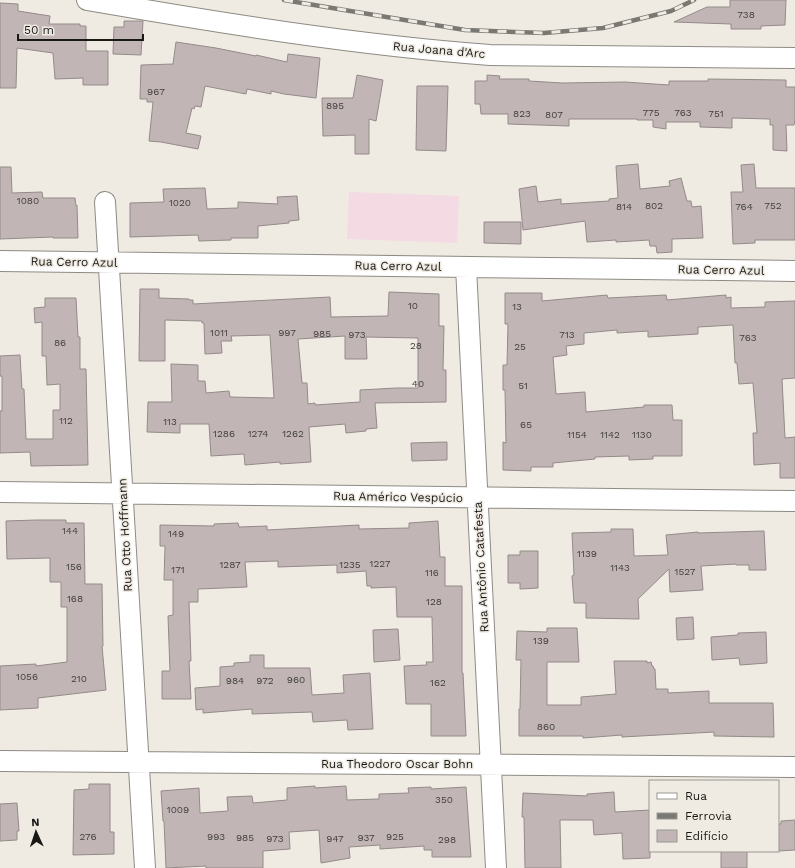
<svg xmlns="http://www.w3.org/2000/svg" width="795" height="868" viewBox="0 0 795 868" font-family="'Work Sans',sans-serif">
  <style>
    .education { fill: #f4dae2 }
    .building { fill: #c1b6b5; stroke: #948a89; fill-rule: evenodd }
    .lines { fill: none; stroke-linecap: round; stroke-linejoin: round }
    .street-casing { stroke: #8e8b84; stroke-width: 22 }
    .street { stroke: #fff; stroke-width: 20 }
    .rail-casing { stroke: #7a7873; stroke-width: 4.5 }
    .rail { stroke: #efebe3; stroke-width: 3; stroke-dasharray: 9; stroke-linecap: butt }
    .labels { text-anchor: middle; stroke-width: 3; stroke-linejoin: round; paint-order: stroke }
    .number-label { font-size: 10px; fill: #43403d }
    .street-label { font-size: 12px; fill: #191815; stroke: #efebe3 }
  </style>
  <rect width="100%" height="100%" fill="#efebe3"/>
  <path class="education" d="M349 192 459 196 457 243 347 239Z"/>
  <path class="building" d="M730 0H786L785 25 761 26V29H731V24L674 22 707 7H730Z
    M0 3 18 4V11L50 16 49 24H80V26H86V51H108V85H83V78L55 79 53 53 17 48 16 88H0Z
    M124 21H143L141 55 113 54 114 27H124Z
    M176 42 216 48 256 56V55L287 62 288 54 320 58 316 98 284 94 271 91V94L247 89 246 94 205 86 201 107 195 106 194 109 192 108 186 133 201 136 198 149 161 142 149 141 153 102H147V99H140L141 65 173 64Z
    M357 75 383 80 376 121 369 119V154H355V135L323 136 322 98H353Z
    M487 75 500 76 499 79H529V81L562 83 625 82 669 85V81H708V79L786 80V87H795V120L794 125H786L787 151 773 150V125H770V119L732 118V128L700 127V122H666V129L653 127V120H637V119H569V126L508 124V114H481L480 104H475V81H487Z
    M417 86H448L446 151 416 150Z
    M638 164 640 189 670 186 669 181 681 178 687 201H691L692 207 701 206 703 238 672 239V252L657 253 656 246H650L649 240 616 242V240L587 242 585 221 523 230 519 189 536 186 538 202 561 199V204L609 201V199L618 198 616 166Z
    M754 164 756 188H795V240H755V243L733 244 731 192H743L741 165Z
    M0 167H11L12 193 42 192 43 198H75L76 206 77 205 78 238H53V237L0 239Z
    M205 188 207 209 238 208V202L278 204 277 197 297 196 299 220 289 221V223L258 226V238H231V240L199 241 198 235 130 237V203L164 202 163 189Z
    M484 222H521V244L484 243Z
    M140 289H159V298L189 299V300H193V304L330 297 331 317 388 316 389 292 439 294V326H444L443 370H446V402L375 403 377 428 366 429V431L346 433 345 424 309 427 311 462 280 464V462L245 465 244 454 211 456 209 424H180V433L147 432 148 402H172L171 364 198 365V381H205L206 393 229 391 230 397 274 398 270 335 231 336 232 341H221L222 353 205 354 204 323H202V321L165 320V361H139ZM345 336V359H367L366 337 418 338V388H396L360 390V402L315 405V403L308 404 307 383H302L298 339Z
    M505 293H542V301L607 295 608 298 666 295 667 300 726 295V298L731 297V308L765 307V302L795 301V378L782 379 785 438 795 437V478H780V463L754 465 753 433H757L753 383 739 384 737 363H735L733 325 698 327V334L648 337V331L617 333V330L584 333V344L566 346 567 355 553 357 556 394 585 392 586 412 644 407V405H672L673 420H682V456H653V459L629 460V456L595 457V459L553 463V467H531V471L503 470V442L506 443 505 390H503V365H507L508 324H505Z
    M45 298H76L78 337H80V369H86L88 465 31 466 30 452 0 453V411H2V376H0V356L20 355 22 389H24L26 439H53V410H60V384L47 385 46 356H42V322L35 323 34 308 45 307Z
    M447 442V460L412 461 411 443Z
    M36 520H66V523H84L85 584H102L103 646H102L106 690 38 698V708L0 710V666L36 664V666L67 662V607H61V582H50V558L7 559 6 521Z
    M438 521 440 557H445V586H462V673H463L466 736H431V704H406L404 666 427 665 426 662H433L432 617H397L396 587 371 588V586H367L366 571 337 573V565L278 567V561L245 562 247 587 198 589V602H189L191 661H189L191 699H162V671H170L168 616 173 615V580H164L165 546H160V525L214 526V524L238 523 239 527 267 526V530L359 525V529L409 528V523Z
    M611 529H633L634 556 668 555 666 535 698 532V533L764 531 766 570H749V565H736V564L701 566 703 590 670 592 669 569 638 599 639 619 586 618V603H574L572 576 574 575 572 533 611 532Z
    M520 551H538V588L520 589V583H508V555H520Z
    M693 617 694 639 677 640 676 618Z
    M547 628H577L579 662H547V705H581V697L616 694 614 661H647V663L651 662 652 666H653L654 669H655L656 689H668V693L709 691V703H773L774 737 714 736V732L622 737V735L583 738V736H519V709H520L521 660H516L517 631 547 632Z
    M398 629 400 660 374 662 373 630Z
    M766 632 767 663 740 665 739 658 712 660 711 637 738 635V633Z
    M250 655H264V668H310L312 695 344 693 343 675 370 673 373 729 348 730 347 720 313 722 312 712 252 714V709L203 713V709L196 710 195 688 220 686V667L234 666V663L250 662Z
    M89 784H110V832H114V854L73 855 74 790 89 789Z
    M315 786V788L346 786 347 800 379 799V794L409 793 408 788 431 787V789L466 787 471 857H432V850H424V846L380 849V845L349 847 350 858 321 863 319 830 289 832 290 849 263 851V868H206V866L166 868 164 821H163L161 791 199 788 200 813 228 811 227 797 252 796 253 803 287 800V788Z
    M614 792 615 812 650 810V858L623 859 622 833 594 835 593 820H560L561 868H525L524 817H522L523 793 587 796V794Z
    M17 803 19 831H17V840L0 841V804Z
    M795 820V850L778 851V824H781V821Z
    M721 851H747V868H721Z"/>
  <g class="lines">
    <defs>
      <path id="street" d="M87 0C220 23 355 45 490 55L795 58
        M105 202 145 868
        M0 261 795 271
        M466 267 496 868
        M0 492 795 501
        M0 761 795 767"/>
    </defs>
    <use href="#street" class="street-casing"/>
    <use href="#street" class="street"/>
    <defs>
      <path id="rail" d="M284 0 465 30 544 33 603 28 671 11 694 0"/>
    </defs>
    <use href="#rail" class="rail-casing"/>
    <use href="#rail" class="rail"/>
  </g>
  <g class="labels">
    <g class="number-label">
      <text x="746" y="18">738</text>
      <text x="156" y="95">967</text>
      <text x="335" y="109">895</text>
      <text x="651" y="116">775</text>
      <text x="683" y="116">763</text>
      <text x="522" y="117">823</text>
      <text x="716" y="117">751</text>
      <text x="554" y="118">807</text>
      <text x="28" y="204">1080</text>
      <text x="180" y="206">1020</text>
      <text x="654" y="209">802</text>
      <text x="773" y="209">752</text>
      <text x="624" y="210">814</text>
      <text x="744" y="210">764</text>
      <text x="413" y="309">10</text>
      <text x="517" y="310">13</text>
      <text x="219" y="336">1011</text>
      <text x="287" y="336">997</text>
      <text x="322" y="337">985</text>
      <text x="357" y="338">973</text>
      <text x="567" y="338">713</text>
      <text x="748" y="341">763</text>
      <text x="60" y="346">86</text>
      <text x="416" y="349">28</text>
      <text x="520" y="350">25</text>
      <text x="418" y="387">40</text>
      <text x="523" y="389">51</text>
      <text x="66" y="424">112</text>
      <text x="170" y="425">113</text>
      <text x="526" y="428">65</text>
      <text x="224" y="437">1286</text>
      <text x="258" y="437">1274</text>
      <text x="293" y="437">1262</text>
      <text x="577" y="438">1154</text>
      <text x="610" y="438">1142</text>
      <text x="642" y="438">1130</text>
      <text x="70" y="534">144</text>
      <text x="176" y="537">149</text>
      <text x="587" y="557">1139</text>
      <text x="380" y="567">1227</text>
      <text x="230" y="568">1287</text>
      <text x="350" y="568">1235</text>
      <text x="74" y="570">156</text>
      <text x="620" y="571">1143</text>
      <text x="178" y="573">171</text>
      <text x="685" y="575">1527</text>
      <text x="432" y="576">116</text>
      <text x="75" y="602">168</text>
      <text x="434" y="605">128</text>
      <text x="541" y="644">139</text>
      <text x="27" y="680">1056</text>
      <text x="79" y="682">210</text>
      <text x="296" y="683">960</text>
      <text x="235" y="684">984</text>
      <text x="265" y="684">972</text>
      <text x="438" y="686">162</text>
      <text x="546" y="730">860</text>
      <text x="444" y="803">350</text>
      <text x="178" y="813">1009</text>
      <text x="88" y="840">276</text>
      <text x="216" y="840">993</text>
      <text x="395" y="840">925</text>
      <text x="245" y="841">985</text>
      <text x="366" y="841">937</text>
      <text x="275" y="842">973</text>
      <text x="335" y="842">947</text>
      <text x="447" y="843">298</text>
    </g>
    <g class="street-label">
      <text transform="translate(439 50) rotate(5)" y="4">Rua Joana d'Arc</text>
      <text transform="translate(74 262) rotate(1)" y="4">Rua Cerro Azul</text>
      <text transform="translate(398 266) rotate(1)" y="4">Rua Cerro Azul</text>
      <text transform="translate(721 270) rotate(1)" y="4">Rua Cerro Azul</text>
      <text transform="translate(398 497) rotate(1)" y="4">Rua Américo Vespúcio</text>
      <text transform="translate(125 535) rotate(-93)" y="4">Rua Otto Hoffmann</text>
      <text transform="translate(481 567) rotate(-93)" y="4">Rua Antônio Catafesta</text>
      <text x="397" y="768">Rua Theodoro Oscar Bohn</text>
    </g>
  </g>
  <rect x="649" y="780" width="130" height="72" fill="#efebe3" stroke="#999791"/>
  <rect x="657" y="793" width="20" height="6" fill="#ffffff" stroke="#999791"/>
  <text x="685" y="800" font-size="12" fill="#191815">Rua</text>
  <rect x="657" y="813" width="20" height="6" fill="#7a7873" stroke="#999791"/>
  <text x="685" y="820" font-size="12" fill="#191815">Ferrovia</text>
  <rect x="657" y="830" width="20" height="12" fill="#c1b6b5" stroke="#999791"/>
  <text x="685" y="840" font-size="12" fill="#191815">Edifício</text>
  <g transform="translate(36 832) rotate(357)" stroke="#efebe3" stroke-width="3" paint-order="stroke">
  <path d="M0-3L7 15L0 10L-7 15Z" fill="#191815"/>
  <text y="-6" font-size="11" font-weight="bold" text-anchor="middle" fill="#191815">N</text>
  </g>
  <path d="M18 34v6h125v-6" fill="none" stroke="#191815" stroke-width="2"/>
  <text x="24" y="34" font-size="12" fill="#191815" stroke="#efebe3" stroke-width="3" paint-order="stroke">50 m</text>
</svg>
